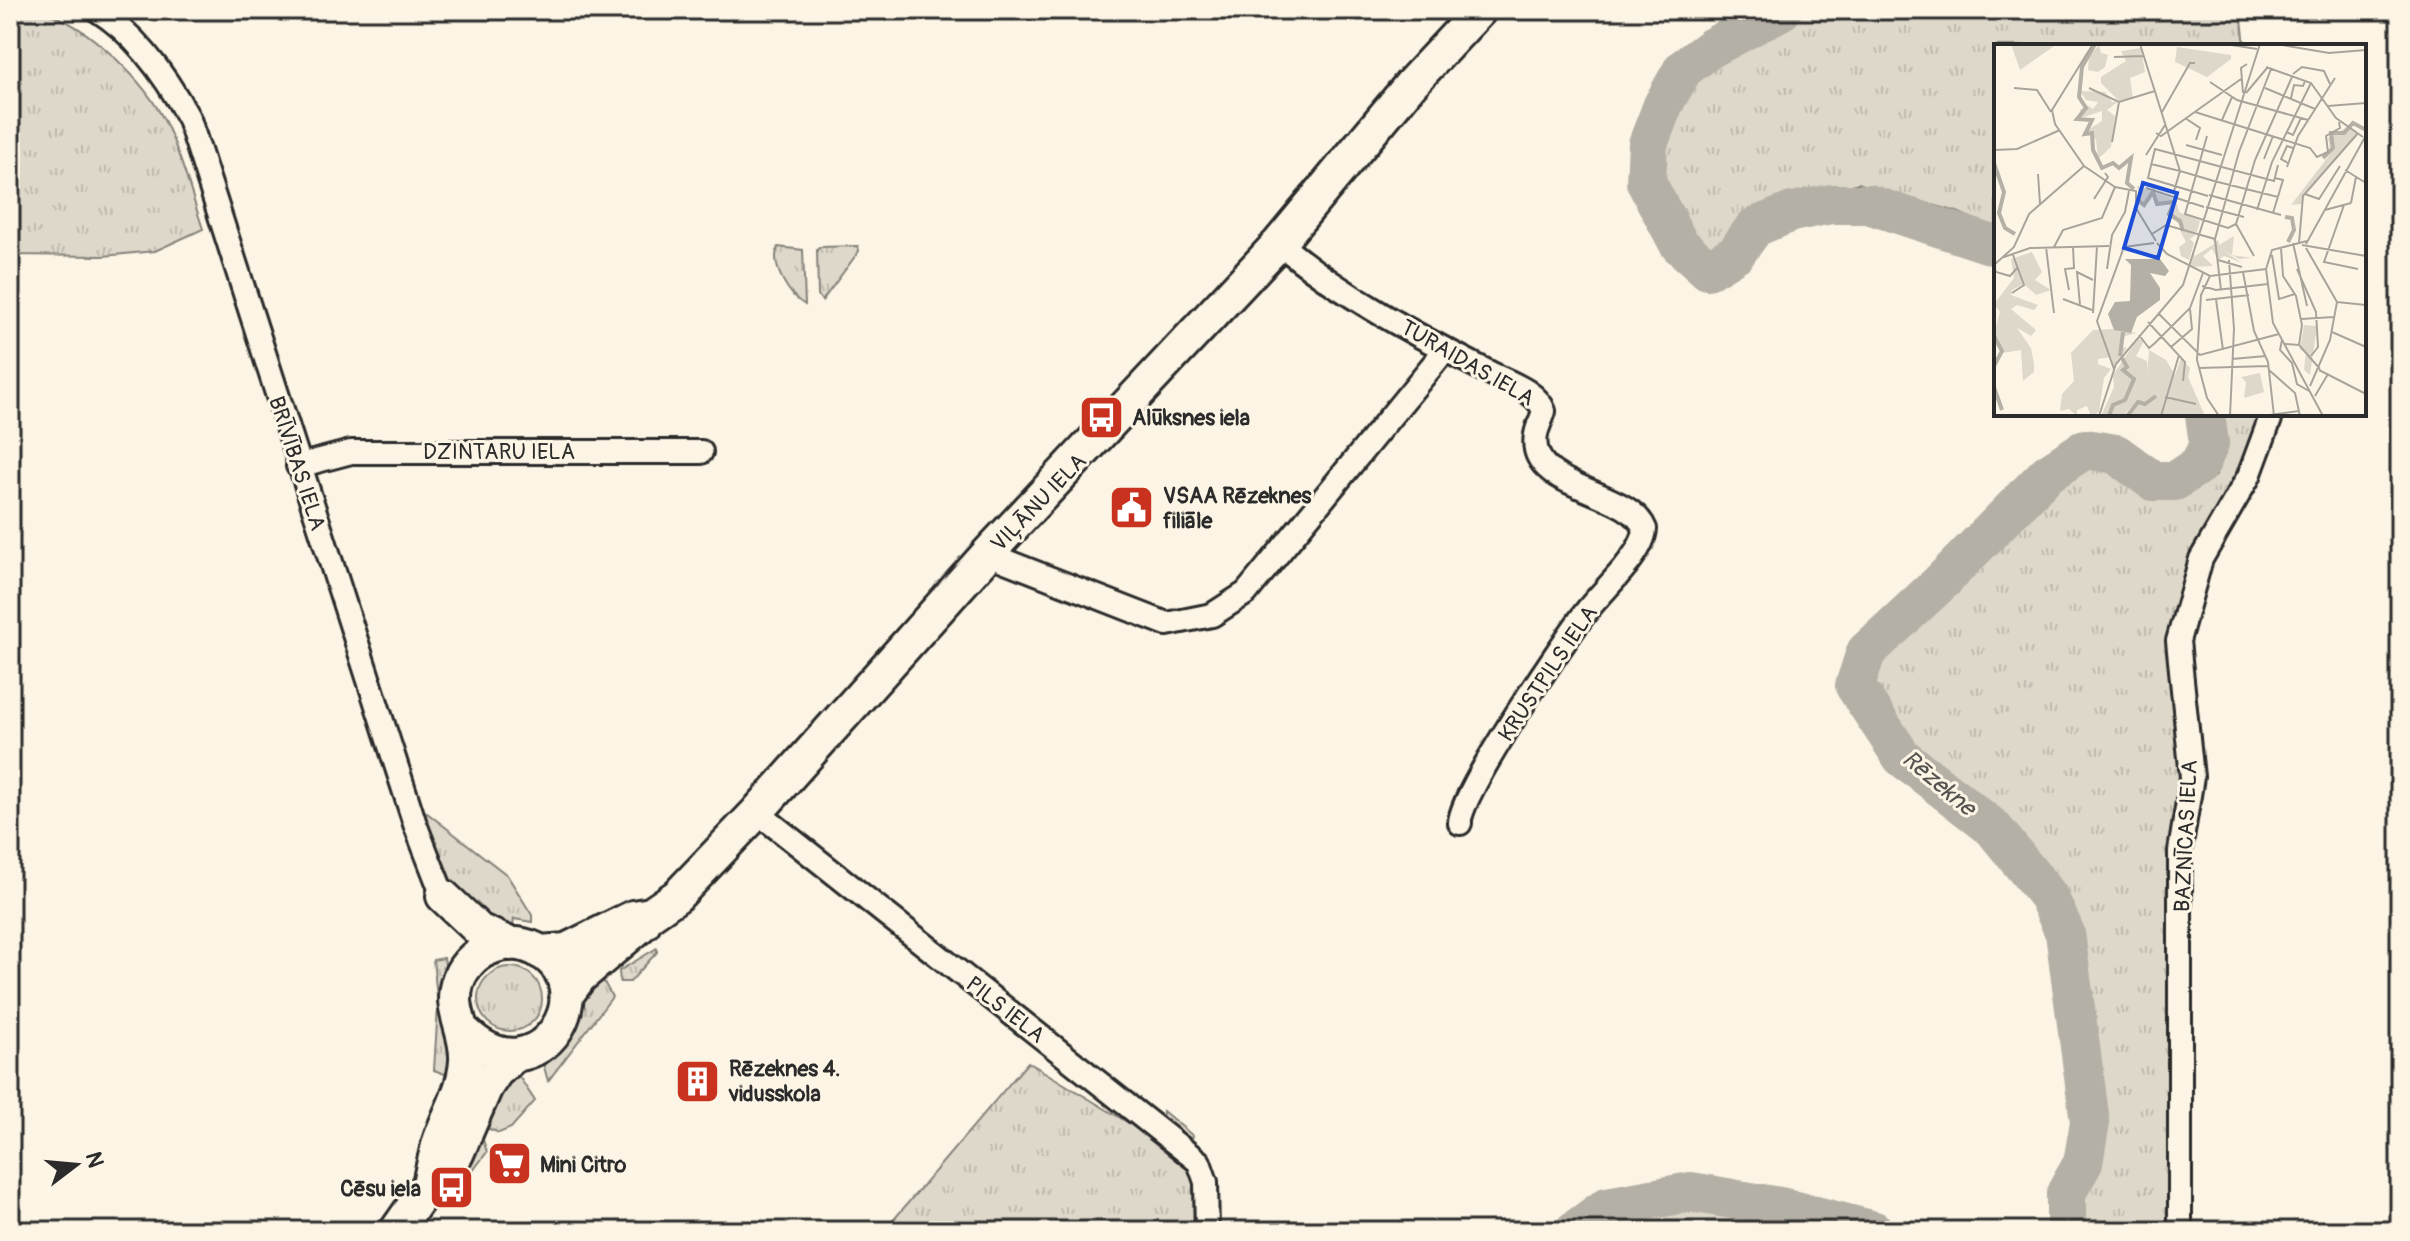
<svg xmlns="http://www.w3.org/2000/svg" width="2410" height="1241" viewBox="0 0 2410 1241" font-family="Pangolin,sans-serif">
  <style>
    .grass { fill: url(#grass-tufts); stroke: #84827a; stroke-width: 2 }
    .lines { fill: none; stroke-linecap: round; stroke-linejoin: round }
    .river { stroke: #b4b0a5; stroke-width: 40 }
    .street-casing { stroke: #2b2b2b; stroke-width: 28 }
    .secondary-casing { stroke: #2b2b2b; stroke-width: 38 }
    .street { stroke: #fcf5e5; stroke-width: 22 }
    .secondary { stroke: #fcf5e5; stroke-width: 32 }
    .labels { text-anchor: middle; stroke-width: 6; stroke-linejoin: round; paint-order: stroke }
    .street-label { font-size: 22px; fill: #2b2b2b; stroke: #fcf5e5 }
    .poi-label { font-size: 22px; font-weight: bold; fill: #2b2b2b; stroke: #fcf5e5; text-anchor: start }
    .water-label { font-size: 24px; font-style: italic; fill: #545350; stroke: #fcf5e5 }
    .inset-river { fill: none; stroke: #b4b0a5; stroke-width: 4 }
    .inset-road { fill: none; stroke: #a8a49b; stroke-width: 2 }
    .view { fill: #1d4ed8; fill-opacity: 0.15; stroke: #1d4ed8; stroke-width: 4 }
    .inset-edge { fill: none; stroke: #2b2b2b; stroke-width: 4 }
  </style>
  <defs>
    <pattern id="grass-tufts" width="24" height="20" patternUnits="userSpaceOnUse" patternTransform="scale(2)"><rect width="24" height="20" fill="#ded8ca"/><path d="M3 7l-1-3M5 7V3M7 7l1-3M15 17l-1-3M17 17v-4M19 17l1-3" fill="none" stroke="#bfbaae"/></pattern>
  </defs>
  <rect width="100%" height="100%" fill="#fcf5e5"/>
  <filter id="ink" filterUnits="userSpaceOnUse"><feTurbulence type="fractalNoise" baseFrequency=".0125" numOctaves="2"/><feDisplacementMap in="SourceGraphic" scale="16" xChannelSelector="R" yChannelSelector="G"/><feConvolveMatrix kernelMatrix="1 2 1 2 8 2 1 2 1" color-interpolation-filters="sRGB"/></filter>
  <g filter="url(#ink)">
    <path class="grass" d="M10 10C20 10 31 8 41 11 87 23 146 82 166 124 182 157 191 194 203 229L155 251 103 256 10 255Z
      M2241 10 2245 46H1996V229L1957 212 1858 183 1747 218 1755 227 1708 270 1648 144 1711 48 1778 11Z
      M858 246 859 251 822 301 818 295 817 250 820 247Z
      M778 247 803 250 805 305C789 296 770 265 778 247Z
      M2218 414H2272L2178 641 2192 777 2172 1231H2066V1193L2083 1163 2090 1122 2065 933 2048 896 1993 828 1902 757 1855 686 1866 652 1938 585 2047 474 2085 449 2151 495 2216 476 2221 419Z
      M422 809 507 875 532 915V922L514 919 512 933 496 932 453 885Z
      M657 948V952L630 982H620L619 971Z
      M444 958 456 1039 450 1076 434 1070 438 1006 433 960Z
      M478 999a32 32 0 1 1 64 0a32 32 0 1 1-64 0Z
      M598 971 612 997 548 1081 542 1060Z
      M1028 1062 1150 1136 1193 1174 1194 1231H884Z
      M514 1069 535 1101 511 1128 499 1133 479 1125Z
      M1163 1111 1193 1136 1190 1144 1162 1122Z
      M475 1136 483 1140 487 1152 463 1184Z
      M1655 1196 1780 1207 1856 1231H1582Z"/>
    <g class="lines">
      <path class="river" d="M1782 10 1711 48 1683 69 1663 105 1648 144 1646 182 1679 244 1708 270 1736 253 1755 227 1792 212 1831 204H1868L1996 246
        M1574 1231 1607 1207 1691 1192 1780 1207 1874 1231
        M2066 1231V1193L2083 1163 2090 1122 2065 933 2048 896 1993 828 1902 757 1855 686 1866 652 1938 585 2047 474 2085 449 2116 454 2153 481H2175L2200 464 2209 444 2205 414"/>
      <defs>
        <path id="street" d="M97 10C137 35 167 78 189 119L415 824 443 896
          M1279 243C1340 295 1418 336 1490 373 1508 382 1537 391 1544 411 1542 419 1537 427 1536 435 1526 490 1629 488 1645 529 1643 556 1601 591 1585 613 1564 641 1456 799 1460 823
          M298 466 351 452H701
          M991 550 1003 560 1167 624 1212 615 1246 593 1445 350
          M757 812 1199 1162 1206 1182 1207 1231
          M2180 1231V851L2192 777 2178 641 2201 559 2249 476 2272 414"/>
        <path id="secondary" d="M443 896 479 930 510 944
          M540 952 566 950 633 917 651 914 677 896 757 812 991 550 1279 243 1411 84 1480 10
          M566 996 580 977 644 923
          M429 1184C432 1170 435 1156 439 1142 448 1114 464 1091 466 1061 468 1033 449 1011 457 984 461 969 473 955 488 949 503 942 520 942 535 949 609 984 539 1103 466 1033
          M396 1231 429 1184 457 1154 486 1087 496 1072 515 1055"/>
      </defs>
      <use href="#street" class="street-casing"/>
      <use href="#secondary" class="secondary-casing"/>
      <use href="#street" class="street"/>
      <use href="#secondary" class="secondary"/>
    </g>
  </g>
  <defs>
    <symbol id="bus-square" viewBox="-11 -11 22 22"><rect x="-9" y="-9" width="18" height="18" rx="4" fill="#c8321e" stroke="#fcf5e5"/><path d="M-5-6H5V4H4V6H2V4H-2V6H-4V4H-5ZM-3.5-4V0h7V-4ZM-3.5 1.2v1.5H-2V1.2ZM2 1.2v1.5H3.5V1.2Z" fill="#fff"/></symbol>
    <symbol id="civic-square" viewBox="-11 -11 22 22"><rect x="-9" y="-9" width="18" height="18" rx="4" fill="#c8321e" stroke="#fcf5e5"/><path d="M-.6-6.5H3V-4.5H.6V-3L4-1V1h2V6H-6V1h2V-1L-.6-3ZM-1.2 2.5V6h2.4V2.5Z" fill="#fff"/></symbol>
    <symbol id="building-square" viewBox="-11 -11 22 22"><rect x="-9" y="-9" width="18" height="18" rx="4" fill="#c8321e" stroke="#fcf5e5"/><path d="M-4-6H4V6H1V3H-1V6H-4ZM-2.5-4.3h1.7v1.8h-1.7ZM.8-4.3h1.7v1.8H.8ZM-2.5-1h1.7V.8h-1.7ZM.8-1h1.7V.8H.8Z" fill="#fff"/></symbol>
    <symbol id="supermarket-square" viewBox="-11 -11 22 22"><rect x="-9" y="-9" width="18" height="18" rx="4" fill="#c8321e" stroke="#fcf5e5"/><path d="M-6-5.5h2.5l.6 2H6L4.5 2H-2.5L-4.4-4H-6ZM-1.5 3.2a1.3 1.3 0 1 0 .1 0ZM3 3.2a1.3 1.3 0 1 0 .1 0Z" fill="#fff"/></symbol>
  </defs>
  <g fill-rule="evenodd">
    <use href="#bus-square" x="1076" y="392" width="51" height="51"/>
    <use href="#civic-square" x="1106" y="482" width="51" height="51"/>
    <use href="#building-square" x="672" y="1056" width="51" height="51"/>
    <use href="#supermarket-square" x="484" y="1138" width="51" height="51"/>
    <use href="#bus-square" x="426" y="1162" width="51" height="51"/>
  </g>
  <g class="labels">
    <g class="street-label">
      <text transform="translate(1468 362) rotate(30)" y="8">TURAIDAS IELA</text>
      <text x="499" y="459">DZINTARU IELA</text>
      <text transform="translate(298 463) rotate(72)" y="8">BRĪVĪBAS IELA</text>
      <text transform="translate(1038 502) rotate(-46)" y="8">VIĻĀNU IELA</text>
      <text transform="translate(1547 673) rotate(-56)" y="8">KRUSTPILS IELA</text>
      <text transform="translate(2185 836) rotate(-87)" y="8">BAZNĪCAS IELA</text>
      <text transform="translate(1006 1009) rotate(38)" y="8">PILS IELA</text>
    </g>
    <g class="poi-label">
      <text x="1132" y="425">Alūksnes iela</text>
      <text x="1163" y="503">VSAA Rēzeknes<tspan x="1163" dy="25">filiāle</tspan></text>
      <text x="729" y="1076">Rēzeknes 4.<tspan x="729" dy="25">vidusskola</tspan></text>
      <text x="540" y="1172">Mini Citro</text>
      <text x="421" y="1196" text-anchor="end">Cēsu iela</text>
    </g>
    <g class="water-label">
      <text transform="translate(1939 783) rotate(40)" y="8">Rēzekne</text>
    </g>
  </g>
  <g transform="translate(1994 44)">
    <rect width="372" height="372" fill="#fcf5e5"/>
    <path d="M353 83 365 90 308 153V160L297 161 337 109 334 94ZM143 142 182 156 185 168 206 177 203 188H195L202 191 196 195 200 199 195 216 187 212 185 203 192 198 186 186 191 185 176 172 181 160H163L159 148 147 161ZM205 190 220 194 221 199 224 196 225 201 240 192 238 211 258 214 245 215 229 206 248 219 230 212 224 216 218 205 209 212 219 222 197 223 196 221 199 208 201 212 220 200 218 194 205 191 203 195Z" fill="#ded8ca"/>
    <path d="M17 0H63L26 26ZM183 3 237 11V15L213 33 181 18ZM38 208 48 228 41 236 57 246 42 251 30 240 18 246 17 251 44 261 40 266 23 261 17 265 42 286 37 292 23 284 37 304 40 320V328L29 337 27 306 8 309 0 289 6 268 0 260 20 234 17 215ZM118 285 143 289 131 292 128 303 133 304 119 323 117 313 104 315V320L117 325 110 334 105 368 97 372 93 362 83 366V372L75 365 66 367 68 350 80 337 77 309 99 286ZM144 294 150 297 142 312 153 317 155 344 129 372H107L120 343 119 331Z" fill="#ded8ca"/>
    <path d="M310 281 323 282 316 331 310 326 312 307 306 306ZM266 329 270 348 250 354 252 338 247 333Z" fill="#ded8ca"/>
    <path d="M105 1 107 9 114 11 111 23 104 28 94 26 95 12ZM147 4 151 28 136 34 139 54 125 57 107 39V33L132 17 127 7ZM86 47 111 48 118 58 125 57 113 66 121 72 117 103 104 115 102 96 94 86 108 77V67L87 74 86 66 93 61 99 65 104 58 92 56ZM155 306 172 316 181 331 187 314 196 324 194 333 211 372H129L144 360V349L152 347Z" fill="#ded8ca"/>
    <path d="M131 215H166L175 227 171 232 156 229 166 244V256L143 273 137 289 120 286 114 270 121 258 136 257 137 221Z" fill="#b4b0a5"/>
    <path class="inset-river" d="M101 0 88 23 85 53 92 64 83 75 98 76 91 90 98 89 99 106 108 124 119 119 125 124 137 114 133 139 140 145M329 114 339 104 337 89H350L359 79 372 86M0 119 10 148 5 169 11 184 21 190M144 156 150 161 159 148 163 160 180 158 175 170 186 177 189 187M291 173 298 174 300 186 294 198M0 292 8 307 0 322M126 312 129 288M0 343 8 366M134 371 144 358 151 360 162 352M115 372 119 361 131 356 140 335 129 326 133 323 128 314"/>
    <path class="inset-road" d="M146 0 186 127 220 137M231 0 263 5M282 0 335 9 372 6M120 13 150 12M272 23 317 39 342 74 369 93M299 30 308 23 330 27 336 40M216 38 243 56 314 76M20 44 43 46 57 68M95 44 125 58 161 47M271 44 321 65M249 49 247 24 253 20M252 49 273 24M297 54 300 41 309 42 311 37M334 62 372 59M168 68 196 19H201M201 68 316 104 323 113 334 108 332 92 346 84 345 78M191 74 206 84 202 96M228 76 238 53M292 88 299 91 307 74M162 89 167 92 247 35M213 92 191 170 234 184 242 180M118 98 125 58M192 101 228 111M0 106 23 105 66 86M152 111 171 81M270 115 279 92M294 119 287 115 293 102 299 104M157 120 186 127 180 147M90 122 61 80 58 66 99 0M293 123 304 92 341 34M351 126 372 139M44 130 46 160M220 137 284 153M152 144 210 163M311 150 325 155 346 122M215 151 287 171M214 152 154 134 161 105 280 137 284 121M100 155 114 133 111 129M357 159 362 133M350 161 330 218 364 225M212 163 250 173M263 166 278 118 317 39M331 166 357 159M279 169 289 136 281 134M242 180 261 116 298 33M242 180 260 212M158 190 172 181 221 195M313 197 278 206 272 225 279 279 329 372M163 199 173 210 216 232 272 225M299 199 313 262M305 199 309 152 364 89M312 200 371 93M308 201 372 212M52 203 60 269M60 203 69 186 108 174 121 143M287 204 289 232 302 252 308 281 305 301 291 300M312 204 343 258 336 296 316 342M278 211 285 255 301 250M10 213 36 204 115 202M224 216 248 223M235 216 240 285 236 372M0 221 20 203 35 170 90 122 121 143 142 147V164L162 197M0 222 2 228 16 232 24 223M113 225 118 191 131 168 135 147M303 225 322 268 324 303 317 312M249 228 260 287 274 318 280 372M216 232 207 251 203 316 213 354 225 372M208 242 222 246 274 240M75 246 71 225 80 224 79 203M227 246 221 195 245 108 277 25M18 249 30 241 19 211M69 255 98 266M222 255 229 306M212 256 255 251M343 258 372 261M86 261 83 228 99 236M99 269 103 202M164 269 206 311 285 290M307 275 340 273M154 278 191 318 189 337M338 288 372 303M145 291 155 304 161 299 196 264 209 229M288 296 286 306 298 319 303 340 315 347M305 301 326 325M177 303 198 285 196 265M238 315 272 312M205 324 274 322M120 325 103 277 130 203 160 199M275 326 301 349 306 372M325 326 372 350M321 352 334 330M171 353 202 360M105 372 122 320 189 241 266 0M167 372 185 311M268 372 305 367"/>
    <path class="view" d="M149 139 183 149 164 214 130 204Z"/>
    <rect width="372" height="372" class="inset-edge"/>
  </g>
  <rect width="2410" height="1241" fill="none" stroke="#fcf5e5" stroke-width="40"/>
  <rect x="20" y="20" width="2370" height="1201" fill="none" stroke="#2b2b2b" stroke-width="3" filter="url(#ink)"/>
  <g transform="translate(76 1165) rotate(74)" stroke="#fcf5e5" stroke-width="6" paint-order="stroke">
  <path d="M0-6L14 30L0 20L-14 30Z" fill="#2b2b2b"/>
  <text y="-12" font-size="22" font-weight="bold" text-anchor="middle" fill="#2b2b2b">N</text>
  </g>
</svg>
